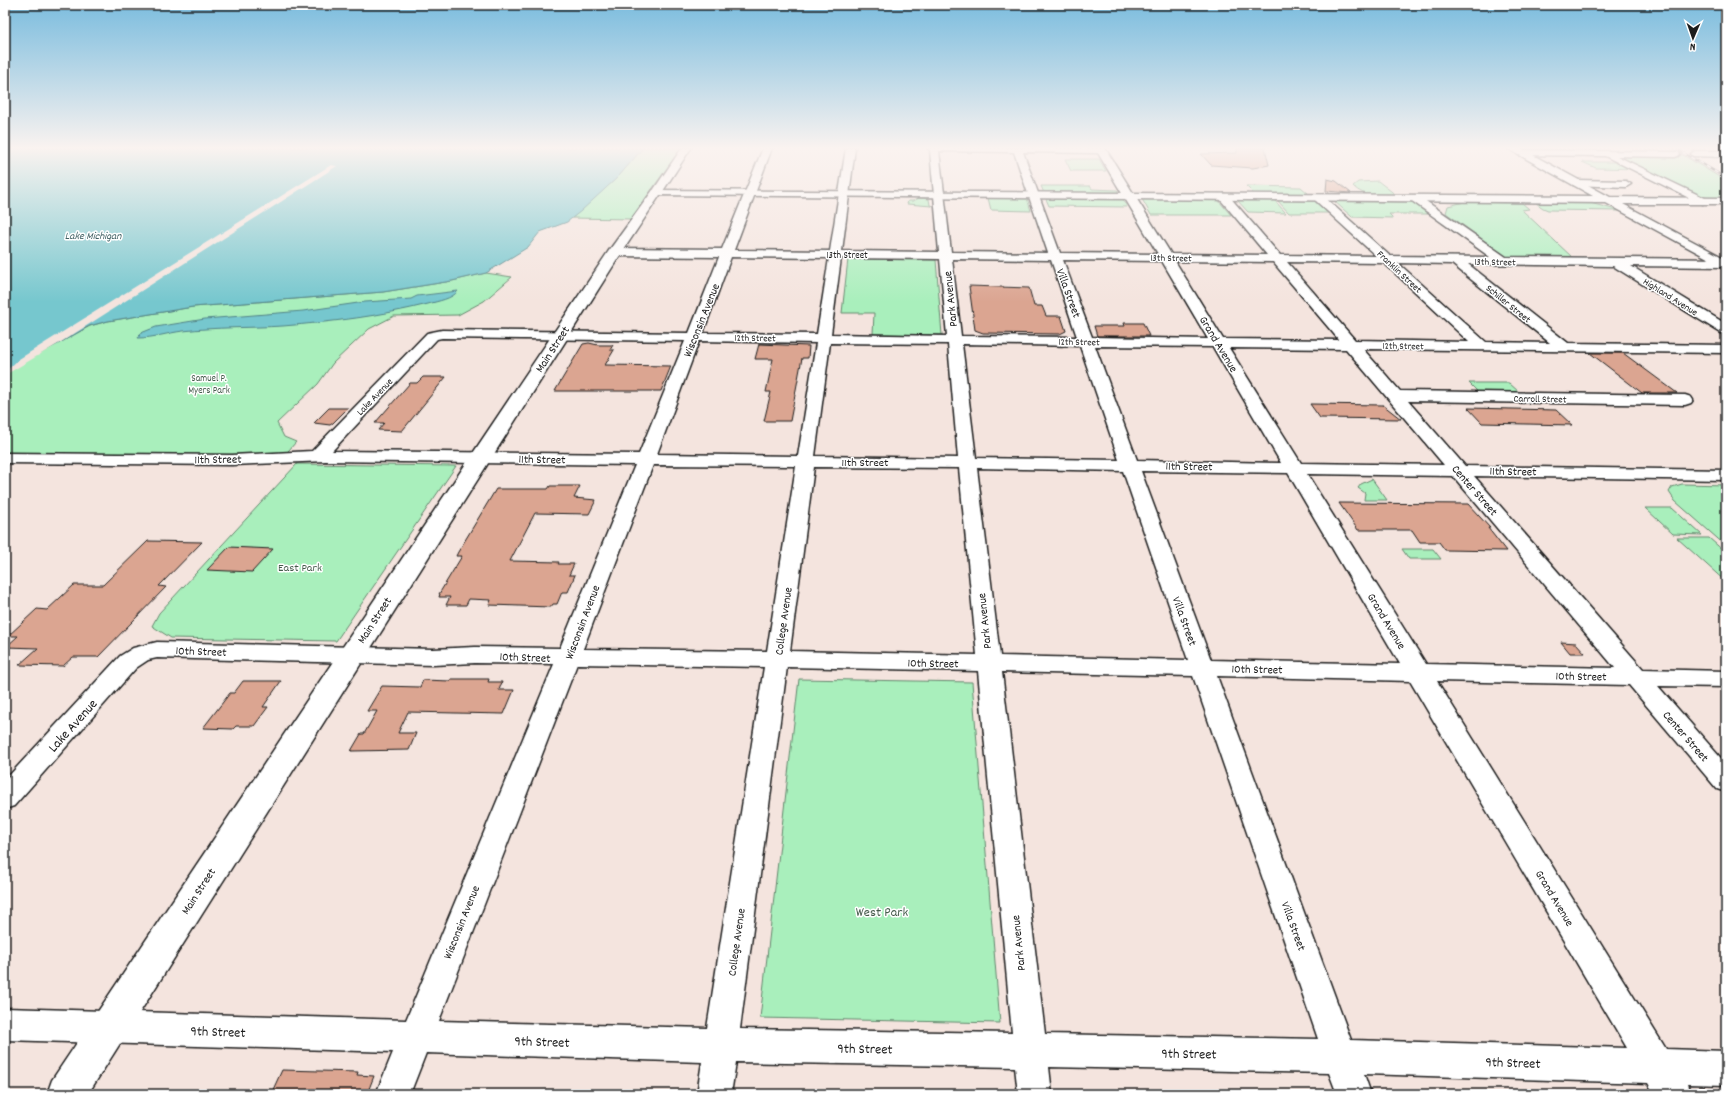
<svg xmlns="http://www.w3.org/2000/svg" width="1731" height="1099" viewBox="0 0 1731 1099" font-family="Dekko,sans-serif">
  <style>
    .green { fill: #a9efbc; stroke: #62866c }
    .water { fill: #76c7ce; stroke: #528387 }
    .pier { fill: #f4e4de }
    .building { fill: #dba591; stroke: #1c1c1c }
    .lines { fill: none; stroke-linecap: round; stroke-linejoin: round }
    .minor-casing { stroke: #1c1c1c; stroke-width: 3 }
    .major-casing { stroke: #1c1c1c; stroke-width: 3 }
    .minor { fill: #fff; fill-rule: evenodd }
    .major { fill: #fff; fill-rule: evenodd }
    .rail-casing { stroke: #1c1c1c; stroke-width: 2.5 }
    .rail { stroke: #fff; stroke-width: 1.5; stroke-dasharray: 4.5; stroke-linecap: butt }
    .labels { text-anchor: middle; stroke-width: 3; stroke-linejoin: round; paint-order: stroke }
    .far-street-label { font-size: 10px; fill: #1c1c1c; stroke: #fff }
    .far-park-label { font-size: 10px; fill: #465b4c; stroke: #fff }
    .far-water-label { font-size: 11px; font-style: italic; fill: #406063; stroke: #fff }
    .street-label { font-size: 12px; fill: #1c1c1c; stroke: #fff }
    .park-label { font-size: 12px; fill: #465b4c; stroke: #fff }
    .near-street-label { font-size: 14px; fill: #1c1c1c; stroke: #fff }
    .near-park-label { font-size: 14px; fill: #465b4c; stroke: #fff }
  </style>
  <rect width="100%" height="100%" fill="#f4e4de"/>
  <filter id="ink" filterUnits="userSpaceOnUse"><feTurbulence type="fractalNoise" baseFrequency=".025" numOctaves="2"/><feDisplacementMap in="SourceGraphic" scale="8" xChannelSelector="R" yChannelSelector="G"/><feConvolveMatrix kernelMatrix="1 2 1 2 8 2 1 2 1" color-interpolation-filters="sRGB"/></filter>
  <g filter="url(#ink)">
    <path class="green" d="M643 148H681L631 219 572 218 618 177Z
      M1612 155H1683L1726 181V199H1704L1640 169 1596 168 1582 162H1625Z
      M1065 159H1099L1106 171H1071Z
      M1378 181 1396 195C1382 195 1364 198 1353 186L1358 182Z
      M1041 186H1090L1092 189 1117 190 1119 193H1044Z
      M1246 186 1301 187 1309 194H1254Z
      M919 198 929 199 930 205 932 206 907 204 908 201H913Z
      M988 198H1027L1031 211 991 210Z
      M1046 199H1123L1127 207 1049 206Z
      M1142 199 1218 200 1231 215H1151Z
      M1237 200H1274L1286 213 1248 212Z
      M1277 200 1314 201 1328 213H1289Z
      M1334 201 1416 202 1433 214H1389L1393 218 1352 217Z
      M1465 202 1522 203 1529 209 1522 210 1573 258 1507 257 1446 213 1448 206Z
      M1536 203H1590L1620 211 1548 210 1543 208Z
      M848 259 936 260 942 335 873 334 874 313H842Z
      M486 273 512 277 484 301 458 315 394 316 369 329 333 363 318 384 277 423 284 437 296 442 282 458H5V373L90 326 108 321 193 307 383 292 452 281Z
      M1469 383H1509L1519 392H1478Z
      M297 464 456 466 336 641 171 638 152 626 159 613Z
      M1372 479 1387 500H1364L1365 493 1358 488 1361 484Z
      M1682 484 1726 485V546L1675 501 1669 492 1672 487Z
      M1645 508H1672L1702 535 1673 534Z
      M1677 538H1709L1726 553V582Z
      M1402 549H1433L1441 559H1409Z
      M799 679 972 682 1000 1023 760 1018Z"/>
    <path class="water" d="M5 148H643L618 177 581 211 567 222 540 232 528 247 486 273 452 281 383 292 193 307 108 321 89 326 58 344 27 359 5 373Z
      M458 291C452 299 438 301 428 304 381 316 332 322 283 326 250 328 216 327 183 331 167 333 154 338 138 338L141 333 156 327 205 319 303 311 365 302 411 299 417 296Z"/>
    <path class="pier" d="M331 165 337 166 58 344 5 375V372L19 359Z"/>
    <path class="building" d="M1237 148H1265L1269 165 1253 168 1211 165 1201 154 1237 153Z
      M1327 179 1336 181 1351 193 1326 191Z
      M969 286 1029 288 1034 306H1042L1046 316H1061L1066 331 1060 334 983 333 975 330Z
      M1124 323H1143L1149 336H1097L1094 326H1125Z
      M589 343 598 345H613L610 350H614L605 365 671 366 661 391H555L583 344Z
      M759 344 809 346 808 358H802L790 421H764L771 392H766L773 359H755Z
      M1590 353H1623L1677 393H1642Z
      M423 377H446L402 431 378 430 384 423H375L410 383H417Z
      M1310 404 1383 405 1401 419 1320 418Z
      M329 408H348L333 423 330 425 314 423Z
      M1468 408 1556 410 1572 425 1482 423Z
      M550 486H580L574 498 596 500 589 514 535 513 510 561 559 562 558 564H574L569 575H575L568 592H562L557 604H553L551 607 489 605 491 600 469 599 466 605H446L450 597H439L440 594H439L462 556H456L458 552 496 489H548Z
      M1339 503 1468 504 1490 528H1488L1506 551 1445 550 1439 542H1420L1412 530H1358Z
      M148 541 202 542 159 586 166 587 98 657H73L63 666 19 665 38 648 6 647 18 636H8L37 609 47 610 74 585H103Z
      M229 547 273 549 252 572 207 570Z
      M1561 642 1576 643 1585 653H1570Z
      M451 679H489L488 682H502L499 690H514L504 714 408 712 398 733H416L409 750 351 751 361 734H364L377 711H367L382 686 420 687 423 680 450 681Z
      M243 681H281L263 707H268L254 726H236L233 729 203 728 230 693H234Z
      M282 1070 358 1072 357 1075 374 1076 367 1094H271Z"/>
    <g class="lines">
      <defs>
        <path id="minor" d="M682 148H691L661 194H653L652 192Z
          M763 148H772L734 250 830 251 846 148H855L842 251 939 252 930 150 927 148H1105L1171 254 1267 255 1220 199 1219 197 1224 194 1228 195 1280 255 1376 256 1315 200 1314 198 1315 196H1323L1390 256 1490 257 1412 201 1411 199 1412 197H1420L1506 257 1726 259V267L1631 266 1726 324V334L1721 333 1613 266 1468 264 1568 343 1726 345V353L1363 349 1400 391 1685 395 1691 397 1693 400 1691 403 1685 405 1408 401 1465 466 1726 470V480L1474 476 1643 669 1726 671V687L1658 686 1726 764V792L1717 789 1629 685 1437 681 1666 1049 1726 1051V1085L1687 1084 1691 1094H1654L1648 1083 1364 1074 1371 1094H1337L1329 1073 1049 1067 1052 1094H1018L1015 1067 736 1062 731 1094H697L702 1062 426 1053 410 1094H376L393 1052 5 1040V1008L406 1020 554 664 475 663 433 665 157 658 148 660 136 668 14 806 5 809V780L120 656 133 648 157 642 433 649 475 647 560 648 635 465 326 461 232 465 5 463V453L232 455 312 451 427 333 442 330 689 333 719 257 615 256 611 255 609 252 611 249 615 248 722 249ZM939 151 1014 152 1048 253 951 252ZM1023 152 1098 153 1158 254 1060 253ZM731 257 829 258 817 334 703 333ZM841 258 940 259 947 336 831 334ZM952 259 1051 260 1077 337 961 336ZM1063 260 1162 261 1208 339 1092 337ZM1175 261 1273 262 1339 340 1223 339ZM1287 262 1384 263 1469 342 1355 340ZM1398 263 1452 264 1550 343 1486 342ZM442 338 685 341 639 454 332 451 437 339ZM699 341 816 343 798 456 657 454ZM830 343 948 344 958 458 815 456ZM962 344 1080 346 1119 460 976 458ZM1095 346 1213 347 1281 463 1137 460ZM1229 348 1346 349 1444 465 1301 463ZM653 465 796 466 767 651 583 649ZM814 467 959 468 977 655 790 651ZM977 468 1123 471 1188 660 1000 656ZM1141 471 1288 473 1400 664 1211 660ZM1307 474 1453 476 1615 668 1426 664ZM577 664 764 667 707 1028 439 1021ZM787 667 978 671 1012 1033 740 1029ZM1002 672 1193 676 1318 1039 1045 1034ZM1217 676 1410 681 1627 1048 1351 1040Z
          M1521 150 1678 152 1680 154 1678 156 1675 157 1617 156 1707 199 1708 201 1703 204 1699 203 1605 156 1518 155 1516 153Z
          M1696 151H1726V157L1693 156 1691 154 1693 152Z
          M1577 180 1626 181 1631 184 1626 187 1573 185 1572 183Z"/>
        <path id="major" d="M1507 148H1520L1610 197 1726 198V204H1623L1726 259V268L1606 203 660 195 622 252 88 1094H47L52 1080 608 252 653 190 1593 196Z"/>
      </defs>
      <use href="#minor" class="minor-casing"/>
      <use href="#major" class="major-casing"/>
      <use href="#minor" class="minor"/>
      <use href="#major" class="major"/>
      <defs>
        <path id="rail" d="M1675 148 1726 178"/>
      </defs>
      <use href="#rail" class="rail-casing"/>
      <use href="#rail" class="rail"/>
    </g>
  </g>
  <linearGradient id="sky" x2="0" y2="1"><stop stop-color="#7abcde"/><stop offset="0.49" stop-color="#faf3f0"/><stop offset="1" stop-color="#faf3f0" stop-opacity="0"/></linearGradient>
  <rect width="1731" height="302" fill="url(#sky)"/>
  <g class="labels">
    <g class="far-street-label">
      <text x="847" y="258">13th Street</text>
      <text transform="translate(1171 257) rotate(1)" y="4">13th Street</text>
      <text transform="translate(1495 261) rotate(1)" y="4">13th Street</text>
      <text transform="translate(1400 271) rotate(43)" y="4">Franklin Street</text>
      <text transform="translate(1671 296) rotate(32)" y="4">Highland Avenue</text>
      <text transform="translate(1509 303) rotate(39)" y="4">Schiller Street</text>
      <text transform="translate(755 337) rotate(1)" y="4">12th Street</text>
      <text transform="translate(1079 341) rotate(1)" y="4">12th Street</text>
      <text transform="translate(1403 345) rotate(1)" y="4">12th Street</text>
      <text transform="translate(374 396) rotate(-46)" y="4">Lake Avenue</text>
      <text transform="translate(1540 398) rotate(1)" y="4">Carroll Street</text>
    </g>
    <g class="far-park-label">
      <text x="209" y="381">Samuel P.<tspan x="209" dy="12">Myers Park</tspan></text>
    </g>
    <g class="far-water-label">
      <text x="93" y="239">Lake Michigan</text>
    </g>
    <g class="street-label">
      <text transform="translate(1069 293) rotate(70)" y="4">Villa Street</text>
      <text transform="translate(950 299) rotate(-96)" y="4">Park Avenue</text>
      <text transform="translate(701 320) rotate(-68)" y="4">Wisconsin Avenue</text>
      <text transform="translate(1219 344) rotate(59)" y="4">Grand Avenue</text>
      <text transform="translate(552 349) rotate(-57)" y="4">Main Street</text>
      <text transform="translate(218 459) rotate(-1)" y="4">11th Street</text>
      <text transform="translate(542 459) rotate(1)" y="4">11th Street</text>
      <text x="865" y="466">11th Street</text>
      <text transform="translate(1189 466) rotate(1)" y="4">11th Street</text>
      <text transform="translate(1513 471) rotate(1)" y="4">11th Street</text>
      <text transform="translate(1475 490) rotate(49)" y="4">Center Street</text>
      <text transform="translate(374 620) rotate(-57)" y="4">Main Street</text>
      <text transform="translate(783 621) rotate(-82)" y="4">College Avenue</text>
      <text transform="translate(984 621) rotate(-96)" y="4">Park Avenue</text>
      <text transform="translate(1185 621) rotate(70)" y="4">Villa Street</text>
      <text transform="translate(1387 621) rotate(59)" y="4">Grand Avenue</text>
      <text transform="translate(582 622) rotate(-69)" y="4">Wisconsin Avenue</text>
      <text transform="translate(201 651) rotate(2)" y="4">10th Street</text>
      <text transform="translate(525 657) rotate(2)" y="4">10th Street</text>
      <text transform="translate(933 663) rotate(1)" y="4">10th Street</text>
      <text transform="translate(1257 669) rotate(1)" y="4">10th Street</text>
      <text transform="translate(1581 676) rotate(1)" y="4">10th Street</text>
      <text transform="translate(1686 736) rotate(49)" y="4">Center Street</text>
      <text transform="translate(198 891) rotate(-57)" y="4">Main Street</text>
      <text transform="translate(1555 898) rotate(59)" y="4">Grand Avenue</text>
      <text transform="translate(461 922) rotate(-68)" y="4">Wisconsin Avenue</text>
      <text transform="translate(1294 926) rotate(70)" y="4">Villa Street</text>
      <text transform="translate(736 942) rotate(-82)" y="4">College Avenue</text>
      <text transform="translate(1018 943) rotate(-96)" y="4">Park Avenue</text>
    </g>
    <g class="park-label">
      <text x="300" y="571">East Park</text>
    </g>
    <g class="near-street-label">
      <text transform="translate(72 725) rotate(-48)" y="5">Lake Avenue</text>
      <text transform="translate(218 1031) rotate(2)" y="5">9th Street</text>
      <text transform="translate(542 1041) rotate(2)" y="5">9th Street</text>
      <text transform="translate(865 1048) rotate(1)" y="5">9th Street</text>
      <text transform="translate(1189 1053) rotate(1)" y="5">9th Street</text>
      <text transform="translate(1513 1062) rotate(2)" y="5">9th Street</text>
    </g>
    <g class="near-park-label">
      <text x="882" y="916">West Park</text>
    </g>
  </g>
  <rect width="1731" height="1099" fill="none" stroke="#fff" stroke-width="20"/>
  <rect x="10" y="10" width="1711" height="1079" fill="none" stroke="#1c1c1c" stroke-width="1.5" filter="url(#ink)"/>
  <g transform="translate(1693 38) rotate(182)" stroke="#ffffff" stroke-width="3" paint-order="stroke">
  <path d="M0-3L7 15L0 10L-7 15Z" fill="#1c1c1c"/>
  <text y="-6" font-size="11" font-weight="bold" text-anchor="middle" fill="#1c1c1c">N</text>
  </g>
</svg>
